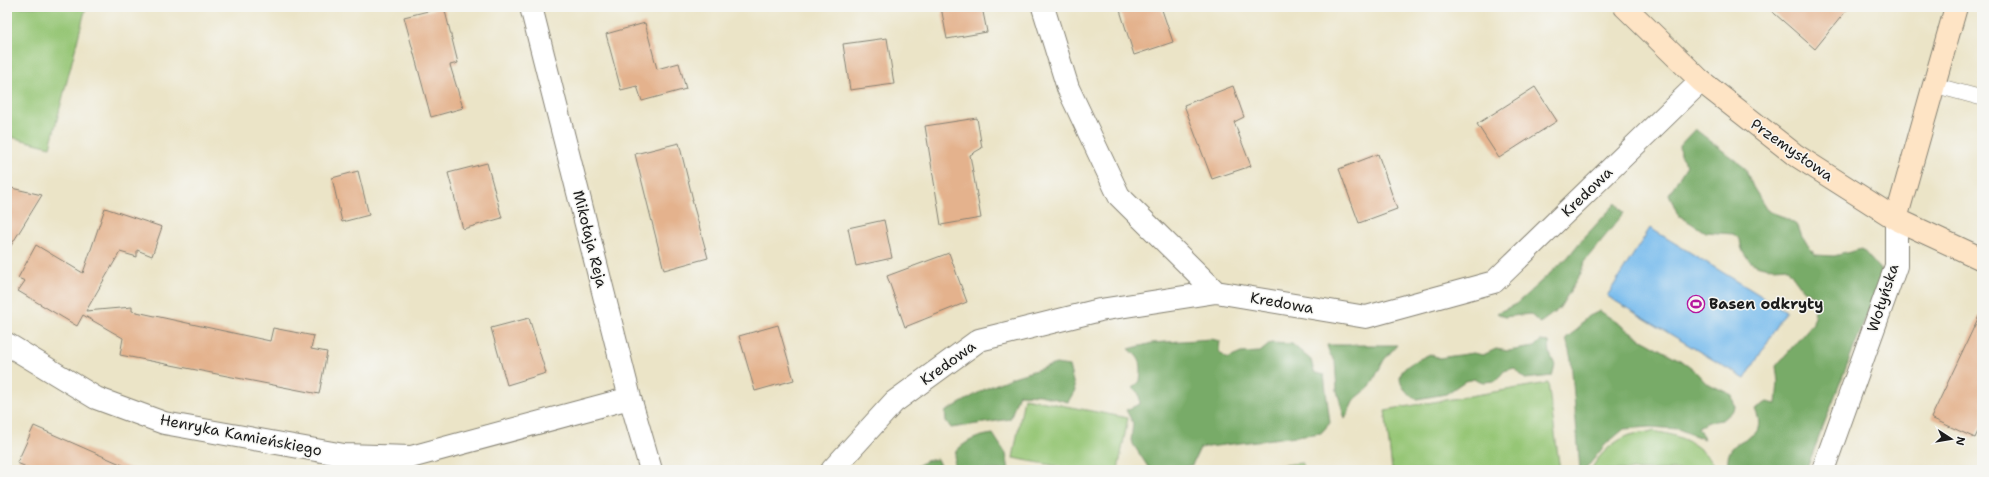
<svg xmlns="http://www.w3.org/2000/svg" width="1989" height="477" viewBox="0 0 1989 477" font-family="'Shantell Sans',sans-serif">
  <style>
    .green { fill: #96c676; stroke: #597149 }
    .forest { fill: #78ab67; stroke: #4a6442 }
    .water { fill: #77bbed; stroke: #4a6c84 }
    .building { fill: #e4b28d }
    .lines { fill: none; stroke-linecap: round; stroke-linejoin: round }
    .lane-casing { stroke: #848072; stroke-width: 16 }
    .street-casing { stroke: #848072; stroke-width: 24 }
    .secondary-casing { stroke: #848072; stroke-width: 24 }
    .lane { stroke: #fff; stroke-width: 15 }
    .street { stroke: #fff; stroke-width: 22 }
    .secondary { stroke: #fee4c5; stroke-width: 22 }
    .labels { text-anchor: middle; stroke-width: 3; stroke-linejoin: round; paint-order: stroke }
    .street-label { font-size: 15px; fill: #1c1c1c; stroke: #f6f6f2 }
    .poi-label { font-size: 15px; font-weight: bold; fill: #1c1c1c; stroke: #f6f6f2; text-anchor: start }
  </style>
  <rect width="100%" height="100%" fill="#f6f6f2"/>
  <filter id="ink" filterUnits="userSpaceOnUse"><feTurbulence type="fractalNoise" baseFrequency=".025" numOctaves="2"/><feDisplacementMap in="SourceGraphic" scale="8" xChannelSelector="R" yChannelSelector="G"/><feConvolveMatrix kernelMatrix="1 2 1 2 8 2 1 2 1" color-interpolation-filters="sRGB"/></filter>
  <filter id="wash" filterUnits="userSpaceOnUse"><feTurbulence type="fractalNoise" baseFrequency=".012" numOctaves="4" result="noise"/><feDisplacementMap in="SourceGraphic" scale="16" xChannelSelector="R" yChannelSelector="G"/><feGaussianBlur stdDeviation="0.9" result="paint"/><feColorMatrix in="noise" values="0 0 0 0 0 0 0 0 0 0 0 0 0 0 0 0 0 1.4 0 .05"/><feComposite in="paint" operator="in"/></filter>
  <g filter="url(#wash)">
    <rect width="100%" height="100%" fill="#ebe4c7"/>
    <path class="green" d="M7 7H86L50 147 7 136Z
      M1548 383 1560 470H1392L1385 410Z
      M1024 398 1128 418 1118 470H1078L1013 458Z
      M1652 431C1679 435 1703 443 1716 470H1591C1597 456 1615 440 1630 435 1637 433 1645 433 1652 431Z
      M1302 463 1303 470H1266V467Z"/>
    <path class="forest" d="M1695 129 1745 168 1753 187 1768 211 1784 217 1798 226 1802 237 1815 255 1834 256 1862 249 1883 273 1806 470H1728C1728 465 1727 458 1729 454 1735 434 1770 442 1755 409L1767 402 1776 404 1778 382 1776 366 1813 323 1816 303 1814 296 1803 290 1786 267C1763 270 1742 266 1740 239L1733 234 1705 232 1678 215 1669 194 1687 165 1680 155 1679 146Z
      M1616 203 1624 213 1584 262 1581 273 1559 309 1540 323 1530 314 1504 317 1497 313 1516 304 1568 257 1580 242Z
      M1600 311 1640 338 1680 360 1696 372 1705 382 1732 395 1735 408 1722 420 1708 422 1698 427 1704 439 1678 429 1650 427 1624 429 1605 445 1585 470H1580L1571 359 1566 338 1578 329 1585 318Z
      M1211 339 1220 341 1219 351 1227 359 1241 353 1260 352 1271 343 1292 344 1311 360 1314 372 1324 375 1330 423 1321 433 1200 448 1192 465 1184 467 1180 470H1150L1131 441 1133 423 1126 410 1140 404 1139 394 1133 388 1140 381C1142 364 1142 360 1129 349L1152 343Z
      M1540 341 1549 342 1550 354 1555 365 1552 376 1525 379 1514 368 1504 371 1496 381 1483 382 1475 379 1465 381 1446 394 1417 399C1411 398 1409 394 1405 390 1389 370 1416 361 1430 354L1439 358 1473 353 1483 355 1496 349 1508 351 1534 347Z
      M1327 345H1397L1384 360 1370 387 1354 400 1345 419 1337 391 1335 361 1329 353Z
      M1056 364 1069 366 1075 390 1068 402 1040 395 1019 394 1010 419 951 428 946 421 945 412 985 389 1013 377Z
      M993 434 1006 454 1009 470H953L956 451C967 440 978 436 993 434Z
      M937 459 942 470H910L926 461Z"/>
    <path class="water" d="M1650 228 1786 311 1745 379 1607 296Z"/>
    <g id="blocks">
      <path class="building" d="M444 7 458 63 450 65 463 108 431 117 404 17Z
        M941 7H982L987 32 947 39Z
        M1119 7H1161L1173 42 1134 55Z
        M1767 7H1849L1815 49Z
        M645 23 657 69 679 63 686 89 642 101 637 86 621 90 606 34Z
        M887 38 894 84 850 90 843 44Z
        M1233 86 1244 117 1234 122 1251 166 1212 179 1184 105Z
        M1535 87 1557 121 1499 158 1477 124Z
        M977 118 982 148 970 155 981 218 941 225 925 126Z
        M679 143 693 200H692L708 258 664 270 635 154Z
        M1378 154 1397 209 1359 223 1339 169Z
        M487 163 502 218 463 229 448 173Z
        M358 171 369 215 342 222 332 178Z
        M7 187 42 195 7 252Z
        M105 208 162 227 152 256 137 250V257L120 252 86 311 132 307V311L270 341 273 328 314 336 311 349 327 352 319 394 120 355 123 338 83 315 77 326 18 291 25 281 18 278 36 245 83 273Z
        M884 220 892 258 856 266 848 228Z
        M949 253 967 302 905 327 887 276Z
        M1982 310V423L1975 438 1931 418Z
        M529 318 546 373 507 385 491 328Z
        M778 325 794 380 755 391 739 336Z
        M34 426 75 444 134 470H34L17 463Z"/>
    </g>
  </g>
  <g filter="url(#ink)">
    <use href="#blocks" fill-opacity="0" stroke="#848072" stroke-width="1"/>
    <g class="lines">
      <defs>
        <path id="lane" d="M1934 85 1982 98"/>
        <path id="street" d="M531 7 630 398 651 470
          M1043 7 1068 88 1119 196 1216 292
          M7 344 96 398 164 423 344 455 411 457 630 398
          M832 470 894 402 979 340 1100 310 1216 292 1366 317 1494 282 1701 81
          M1823 470 1896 266V219"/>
        <path id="secondary" d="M1625 7 1701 81 1794 154 1896 219 1982 259
          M1896 219 1956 7"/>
      </defs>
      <use href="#lane" class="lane-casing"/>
      <use href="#street" class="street-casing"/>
      <use href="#secondary" class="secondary-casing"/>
      <use href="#lane" class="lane"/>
      <use href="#street" class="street"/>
      <use href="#secondary" class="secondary"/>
    </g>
  </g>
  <defs>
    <symbol id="stadium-ring" viewBox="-11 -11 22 22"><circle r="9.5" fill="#f6f6f2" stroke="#b5179e" stroke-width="1.5"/><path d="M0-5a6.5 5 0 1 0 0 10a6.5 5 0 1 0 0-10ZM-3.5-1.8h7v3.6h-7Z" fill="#b5179e"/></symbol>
  </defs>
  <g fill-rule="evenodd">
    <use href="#stadium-ring" x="1686" y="294" width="20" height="20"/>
  </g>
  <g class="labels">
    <g class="street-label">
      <text transform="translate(1792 150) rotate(35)" y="5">Przemysłowa</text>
      <text transform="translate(1587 192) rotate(-44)" y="5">Kredowa</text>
      <text transform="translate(590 239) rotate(76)" y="5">Mikołaja Reja</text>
      <text transform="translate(1883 298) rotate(-72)" y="5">Wołyńska</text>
      <text transform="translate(1282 303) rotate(10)" y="5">Kredowa</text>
      <text transform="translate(948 363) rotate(-36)" y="5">Kredowa</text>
      <text transform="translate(241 435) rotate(11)" y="5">Henryka Kamieńskiego</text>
    </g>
    <g class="poi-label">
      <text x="1709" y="309">Basen odkryty</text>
    </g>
  </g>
  <rect width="1989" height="477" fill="none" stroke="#f6f6f2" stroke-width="24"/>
  <g transform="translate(1951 439) rotate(102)" stroke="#f6f6f2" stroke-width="3" paint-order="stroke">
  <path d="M0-3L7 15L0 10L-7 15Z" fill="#1c1c1c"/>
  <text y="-6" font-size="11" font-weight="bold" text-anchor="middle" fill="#1c1c1c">N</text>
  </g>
</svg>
